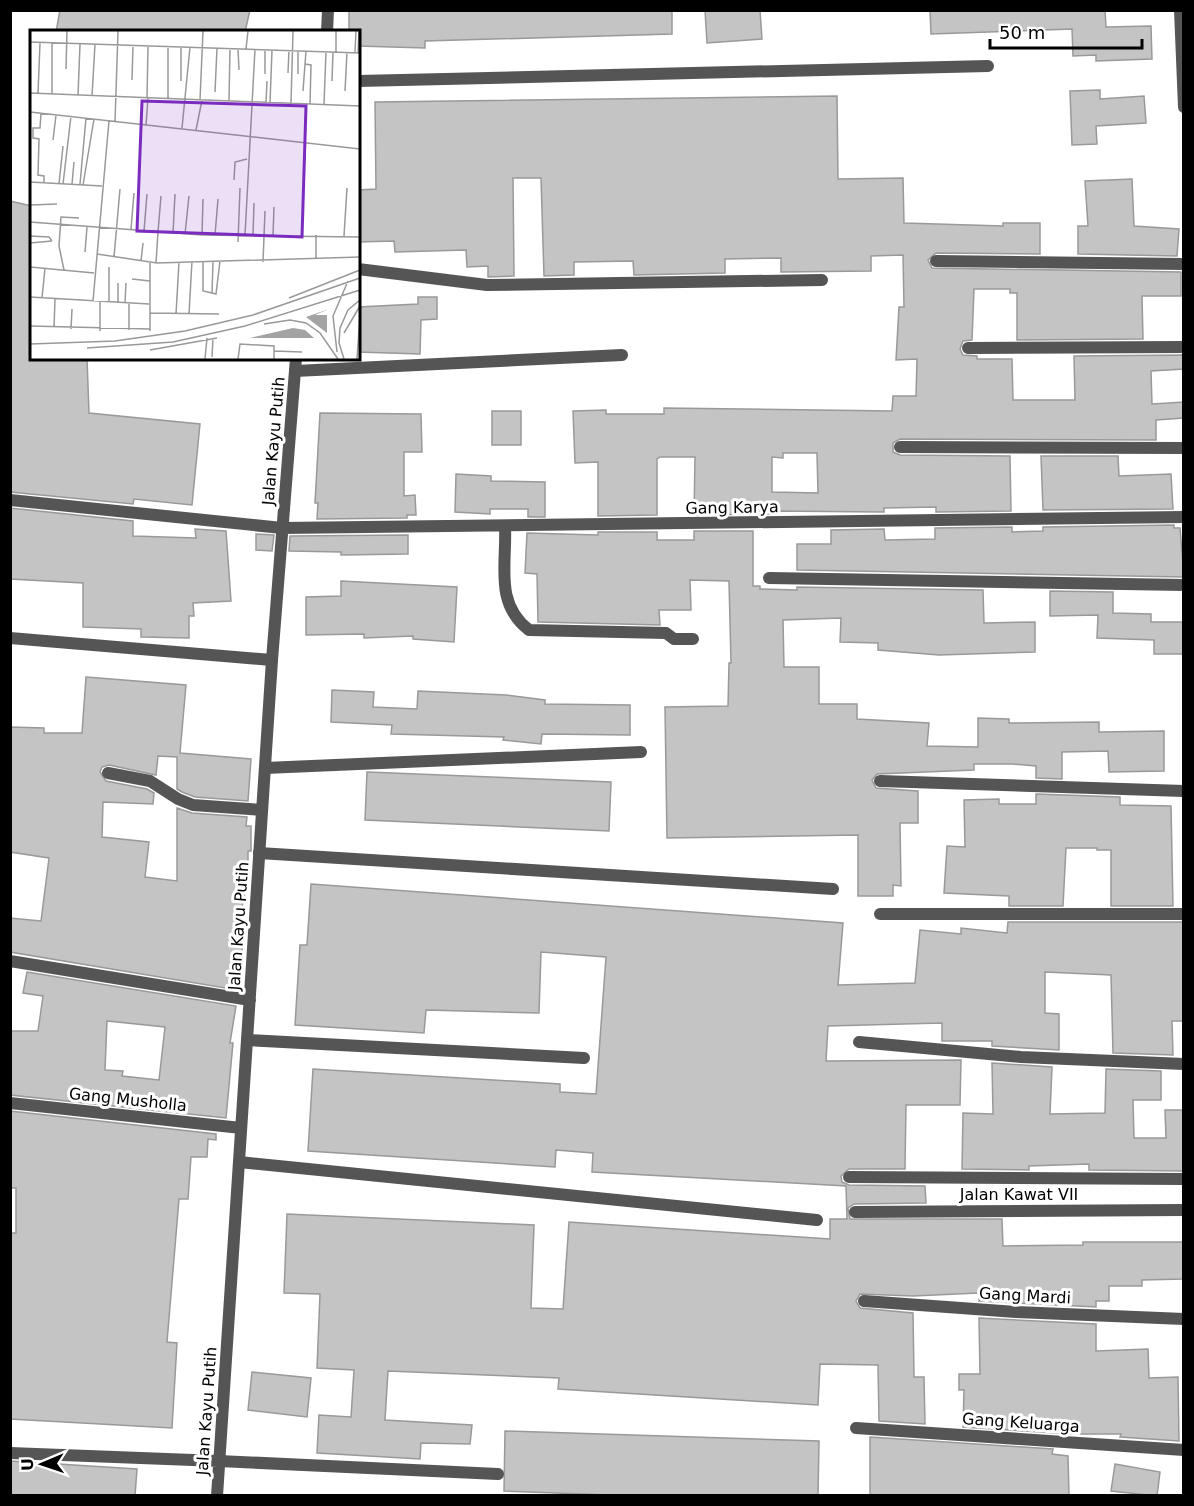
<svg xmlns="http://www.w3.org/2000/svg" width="1194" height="1506" viewBox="0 0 1194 1506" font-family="'DejaVu Sans',sans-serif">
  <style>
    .building { fill: #c4c4c4; stroke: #999; stroke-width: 1.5; fill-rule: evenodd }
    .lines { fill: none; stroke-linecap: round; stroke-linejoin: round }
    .lane { stroke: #555; stroke-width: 12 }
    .street { stroke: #555; stroke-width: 12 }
    .labels { text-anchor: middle; stroke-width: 6; stroke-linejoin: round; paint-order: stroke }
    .street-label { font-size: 16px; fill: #000; stroke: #fff }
    .inset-road { fill: none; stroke: #999; stroke-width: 1.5 }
    .view { fill: #7b2cbf; fill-opacity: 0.15; stroke: #7b2cbf; stroke-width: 3 }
    .inset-edge { fill: none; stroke: #000; stroke-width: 3 }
  </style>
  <rect width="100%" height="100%" fill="#fff"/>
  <path class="building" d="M60 10H250L245 32H56Z
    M349 10H672V34L425 41V48L358 46V32H349Z
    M705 10H760L762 39 707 43Z
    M930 10H1105L1106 27 1151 26 1152 59 1096 61V55L1073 56 1072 29 931 34Z
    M1100 90V99L1144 96 1146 123 1096 126 1097 144 1072 145 1070 91Z
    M837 96 838 179 903 178 904 223 1003 226V223H1040V254L936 253 928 260 932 268 1181 272V296H1142L1143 339 1017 340V293H1010V289H974L972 340 963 341 960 349 963 355 977 356V359H1012L1013 400H1075L1074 356 1184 355V369L1151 371 1152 404 1184 402V418L1156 420V440L900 439 893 443V452L900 455 1010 456 1011 511 936 512V507L884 508V512L771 511V514L694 515 695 457H660L657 459V515L598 516V462L575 463 573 411 606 410V414H664V408L892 411 893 396H916L917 359 896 360 899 307H904L903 255 871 256V271L781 272V258L725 259V273L634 275 633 261 574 262V275L544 276 541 178H513L514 276 488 277V266L467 267 466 250 395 252 394 241 358 242V190L376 189 375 102ZM783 453H817L818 493 772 492V457L783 458Z
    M1132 179 1134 226 1179 229 1177 256 1078 254V226H1088L1085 181Z
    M10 201 32 206V358H87L89 413 200 424 192 505 134 499 133 504 10 492Z
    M418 297H437V319L421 320 420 354 358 352V307L418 304Z
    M492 411H521V445H492Z
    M320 413 421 414 422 452H404V496L415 495 416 515H407V518L317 519 318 503H315Z
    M1041 456H1118L1119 476 1171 474 1173 509 1043 510Z
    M456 474 491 476V481L545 482V517H528V509H490V514L455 512Z
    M10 508 133 521V536L196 538 195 529 226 531 231 601 193 603 194 616H189V638L141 637V629L83 627V583L10 579Z
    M1174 525V528H1180L1184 577 797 570V544H831V530L884 529 885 540 935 539V528L1012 527V532L1043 531V527Z
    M694 531H753V586H760V589L797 590V587L983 590 984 623 1035 622V652L939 655 878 650V643L840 642 841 618 783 620 784 667H819V704H857V719L929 723 927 746 978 747V718L1009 719V723L1099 722V732L1164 731V771L1109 772 1108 751 1062 752V779L1036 778V766L1012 764H974V770L877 774 872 780 876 788 918 791V823H900L901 886 893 885V896H858V835L667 838 665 707 728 706 729 663H731L729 581 690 580 691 610H659L660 625 538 622 537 574 525 573 527 533 598 535V532H657V540H694Z
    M256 534 274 535 272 551 256 550Z
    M408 535V554L341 555V552L289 551 290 536Z
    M341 581 457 587 454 642 413 639V636L364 638V634L306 635V597L341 596Z
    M1050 591 1113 592V613L1151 614V622H1184V654H1154V640L1097 638 1098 615 1050 616Z
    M86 677 186 685 180 753 251 759 248 801 195 797 182 792 177 789V757L158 756 156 775 109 765 102 767 100 772 106 781 147 789 154 793 153 804 103 802 102 837 149 842 145 877 177 881V808L192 813 247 817 246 826H251V851H248V877L235 943 243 944 237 990 10 952V918L41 921 49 858 10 852V727L44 728V733H82Z
    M332 690 374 692 373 707 417 709 418 691 506 695 545 700V704L630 705V735L542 734 541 744 503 740 504 737 391 734 392 725 331 722Z
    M367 772 611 782 609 831 365 820Z
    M1036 794 1120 797V805L1171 806 1173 906H1111V850H1097V848H1066L1063 906H1009V896L944 893 947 846 965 847 964 800 999 799V804H1036Z
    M311 884 843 923 838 985 915 983 920 930 961 934V928L1007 933 1008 922H1184V1021H1172L1173 1055 1113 1053 1111 975 1045 972V1013L1059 1014V1050L992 1046V1041H942V1023L828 1026 826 1061 961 1060 960 1105H906L905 1169H849L841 1176 842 1182 849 1185 925 1186 926 1203 854 1204 848 1208 850 1219H1002L1003 1246 1083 1245V1242H1184V1279L1142 1280V1286H1109V1301H1096V1307L979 1301V1293L913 1296 860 1294 856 1301 860 1308 913 1313 914 1377H924L925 1424 879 1421 878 1365 820 1364 818 1405 558 1389 559 1378 388 1371 385 1420 472 1425 470 1444 421 1443 420 1459 317 1453 319 1415 351 1417 354 1370 317 1368 320 1294 284 1293 287 1214 534 1225 531 1308 563 1309 569 1222 830 1239V1219H847L846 1186 592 1172 593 1153 556 1150 555 1167 308 1151 313 1069 560 1084V1092L596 1094 606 957 541 952 539 1013 426 1010 424 1033 295 1025 300 945H307Z
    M27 972 236 1006 230 1043H233L226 1118 10 1095V1031H38L43 996 23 993ZM107 1021 165 1027 159 1080 122 1076 123 1071 105 1070Z
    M992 1063 1052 1067 1050 1114 1105 1113 1106 1069 1161 1071V1100H1133L1134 1138H1166L1165 1110H1184V1171L1089 1170V1164L1029 1166V1170L962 1169 963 1113 993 1114Z
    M10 1111 216 1134V1140L208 1139 207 1157H191L188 1199H179L167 1342 177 1343 172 1428 10 1419V1233H16V1188H10Z
    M979 1318 1096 1324V1351L1148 1349 1149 1378 1178 1377 1179 1441 1120 1437 1121 1434H1072L963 1427 964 1390H959V1374H980Z
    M252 1372 311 1378 307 1417 248 1410Z
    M505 1431 819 1441 818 1496H637L504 1491Z
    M870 1437 1053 1449 1052 1454 1068 1456 1069 1496H870Z
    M10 1461 137 1469 135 1496H10Z
    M1115 1464 1160 1472 1157 1496 1111 1491Z"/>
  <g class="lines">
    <path class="lane" d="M358 81 988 66
      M358 269 487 285 822 280
      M295 371 622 355
      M10 638 272 660
      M265 768 641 752
      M259 853 833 889
      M247 1040 584 1058
      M239 1162 817 1220
      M855 1212 1184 1210
      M219 1461 498 1474"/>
    <path class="street" d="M1180 10 1184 107
      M327 32 328 10
      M936 261 1184 264
      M968 348 1184 347
      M900 447 1184 448
      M10 500 282 528 1184 517
      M505 526C507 564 494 603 529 630L666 633 674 639H693
      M769 578 1184 585
      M108 773 150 781 178 799 193 805 262 810
      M880 781 1184 791
      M880 914H1184
      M10 961 250 1000
      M859 1042 1021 1057 1184 1064
      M10 1103 241 1128
      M849 1177 1184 1179
      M864 1301 1016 1312 1184 1319
      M856 1428 1184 1450
      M10 1453 219 1461
      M217 1496 272 660 296 358"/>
  </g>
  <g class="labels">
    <g class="street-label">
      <text transform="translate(273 441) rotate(-85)" y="6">Jalan Kayu Putih</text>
      <text transform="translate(732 507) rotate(-1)" y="6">Gang Karya</text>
      <text transform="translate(238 926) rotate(-86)" y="6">Jalan Kayu Putih</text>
      <text transform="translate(128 1099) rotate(6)" y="6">Gang Musholla</text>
      <text x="1019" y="1200">Jalan Kawat VII</text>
      <text transform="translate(1025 1295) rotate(3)" y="6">Gang Mardi</text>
      <text transform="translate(206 1411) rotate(-86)" y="6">Jalan Kayu Putih</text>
      <text transform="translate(1021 1422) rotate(4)" y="6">Gang Keluarga</text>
    </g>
  </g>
  <g transform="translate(30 30)">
    <rect width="330" height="330" fill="#fff"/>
    <path d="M299 279 285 285H297V303L276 287ZM263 298 275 300 284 308H220Z" fill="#a3a3a3"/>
    <path class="inset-road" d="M0 12 330 23M138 16V68M208 19 209 40M216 19 218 1M306 22V1M325 22 326 1M328 23 329 1M275 34 281 35 280 74M36 39 37 1M258 43 259 20M235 44V20M268 44V21M102 50 103 15M151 51V17M302 51 303 22M273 61 276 21M315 61 317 22M185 62 187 18M0 63 330 76M8 63 10 13M22 64V13M48 66 50 14M62 66 65 14M117 68 118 16M170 70 173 1M199 71 200 18M236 73 237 51M240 73 242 20M261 73 263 1M294 74 296 22M0 82 330 119M11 83 10 98H3V108L9 109 8 145 14 146V153M85 92 88 1M116 95 118 68M152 98 160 17M166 100 172 70M23 110 26 85M204 150 205 132 217 129M0 152 72 156M29 154 33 116M33 154 41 86M42 154 44 132M50 154 56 88M53 155 64 89M0 175 27 174M0 192 172 205 330 207M101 199 104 163M114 201 117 164M128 202 131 166M143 203 145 164M155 204 159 166M172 205 173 169M185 205 188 169M215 205 225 19M223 205 224 173M243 205 244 177M286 205V229M0 206 19 207 22 211M314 206 317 158M208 212 210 158M0 213 22 211M55 222 57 197M67 224 127 233 330 227M84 227 90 159M111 231 113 213M173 231V261L186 264 190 231M233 232 235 181M126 233 128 202M0 237 64 243M34 240 29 216 31 187 49 188M102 249 120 251M88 253V272M182 264 183 231M0 267 119 274M12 268 15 238M259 268 330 240M63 271 79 91M79 272V237M95 273 96 253M99 273V300M120 283 189 284M146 284 149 232M159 284 162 231M234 294 260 290 276 293 290 303 308 329M0 296 120 299M24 298 25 269M41 299 42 279M70 301V272M120 301V232M314 303 330 276M0 314 85 311 155 301 223 285 330 248M57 318 143 312 215 296 330 260M120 320 187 308M244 321 272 322M307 322 303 286 318 251M182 327 183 308M175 329 177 308M208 329 210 314 244 316V329M314 329 309 313 310 298 318 280 330 270M327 329 330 286"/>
    <path class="view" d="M112 71 276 76 272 207 107 201Z"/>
    <rect width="330" height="330" class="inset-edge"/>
  </g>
  <rect width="1194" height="1506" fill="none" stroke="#000000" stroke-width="24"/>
  <g transform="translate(42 1464) rotate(268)" stroke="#ffffff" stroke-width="4.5" paint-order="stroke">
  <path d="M0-4.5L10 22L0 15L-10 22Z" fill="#000000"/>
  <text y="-9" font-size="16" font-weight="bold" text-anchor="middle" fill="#000000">U</text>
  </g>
  <path d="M990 39v9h152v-9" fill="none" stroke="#000000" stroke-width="3"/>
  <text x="999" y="39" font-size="18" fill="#000000" stroke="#ffffff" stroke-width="4.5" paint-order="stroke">50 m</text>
</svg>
